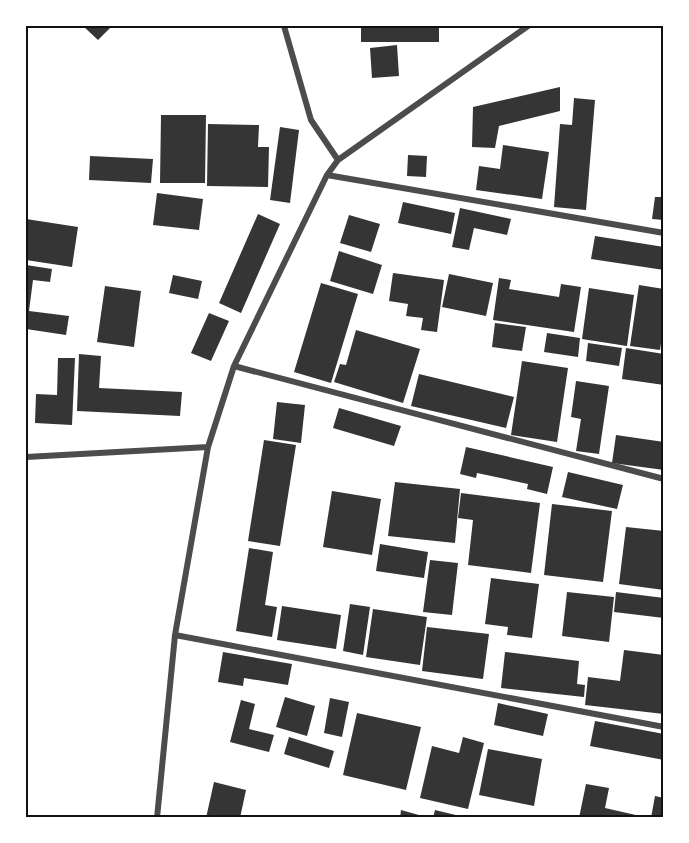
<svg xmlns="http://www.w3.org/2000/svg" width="689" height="843" viewBox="0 0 689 843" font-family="'Space Grotesk',sans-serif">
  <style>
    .building { fill: #353535 }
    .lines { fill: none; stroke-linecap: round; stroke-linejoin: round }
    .minor { stroke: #4c4c4c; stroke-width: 6 }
    .neatline { fill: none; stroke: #111; stroke-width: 2 }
  </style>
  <rect width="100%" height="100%" fill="#fff"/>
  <path class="building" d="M83 26H112L98 40Z
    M361 26H439V42H361Z
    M397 45 399 76 372 78 370 48Z
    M560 87V111L499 126 495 148 472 147 473 107Z
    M574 98 595 100 586 210 554 207 560 124 572 125Z
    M161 115H206L205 183H160Z
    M208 124 259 125 258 147H269L268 187 207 186Z
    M280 127 299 130 290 203 270 200Z
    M503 145 549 152 542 199 476 190 479 166 500 169Z
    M408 155 427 156 426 177 407 176Z
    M90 156 153 159 151 183 89 180Z
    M157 193 203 199 199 230 153 225Z
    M655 197H664V220L652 219Z
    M403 202 455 213 451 234 398 223Z
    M460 208 511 219 507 235 474 228 469 250 452 247Z
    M258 214 280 224 241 313 219 303Z
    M349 215 380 224 371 252 340 243Z
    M26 219 78 227 72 267 26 260Z
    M595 236 664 247V270L591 259Z
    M339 251 382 265 373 294 330 281Z
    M26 265 52 269 50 282 33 280 29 311 69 316 66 335 26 329Z
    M393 273 444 280 437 332 421 330 423 318 406 316 408 304 389 301Z
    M449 274 493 283 486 316 442 307Z
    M173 275 202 281 198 299 169 293Z
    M499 278 511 280 509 289 559 297 561 284 581 287 574 332 493 320Z
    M321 283 358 294 331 383 294 372Z
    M639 285 664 289V324L660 350 630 346Z
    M105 286 141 291 134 347 97 342Z
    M589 288 634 295 627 346 582 339Z
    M209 313 229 321 211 361 191 353Z
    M495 323 526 327 522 351 492 347Z
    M356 330 420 349 403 403 334 382 340 364 346 365Z
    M547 333 580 338 578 357 544 352Z
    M588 343 622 348 619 366 586 361Z
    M626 348 664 354V385L622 379Z
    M79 354 101 356 99 388 182 392 180 416 77 411Z
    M58 358H75L72 425 35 423 36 394 57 395Z
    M522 361 568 368 557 442 511 435Z
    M419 374 514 397 506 428 411 406Z
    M576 381 609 386 599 454 576 451 581 419 571 417Z
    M277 402 305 405 301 443 273 439Z
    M339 408 401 426 394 446 333 428Z
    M616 435 664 442V470L612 463Z
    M264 440 296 445 280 546 248 541Z
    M466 447 553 467 547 494 527 489 528 484 477 473 476 478 460 474Z
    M568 472 623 485 617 509 562 497Z
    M395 482 460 489 455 543 388 536Z
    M332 491 381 499 372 555 323 547Z
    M461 493 540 503 531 573 468 565 473 520 458 518Z
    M552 504 612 511 603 582 544 575Z
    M626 527 664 531V590L619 584Z
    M380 544 428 552 424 578 376 571Z
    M249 548 273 552 265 605 277 607 272 637 236 631Z
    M430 560 458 563 452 615 423 612Z
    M491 578 539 584 532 638 507 635 508 627 485 624Z
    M567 592 614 597 609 642 562 636Z
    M616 592 664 598V618L614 612Z
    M350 604 370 607 363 655 343 651Z
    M282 606 341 615 336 649 277 640Z
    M373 609 427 617 420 665 366 657Z
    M427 627 489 634 483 679 422 671Z
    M624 650 664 655V714L585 705 588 677 620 681Z
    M223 652 292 664 288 685 244 678 243 686 218 682Z
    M505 652 579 661 577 684 585 685 584 697 501 688Z
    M285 697 315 706 307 736 276 727Z
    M330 698 349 702 342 737 324 733Z
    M241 700 255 704 249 729 274 735 269 752 230 742Z
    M498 703 548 714 543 736 494 725Z
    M357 713 421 727 406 790 343 775Z
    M595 721 664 734V760L590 746Z
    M289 737 334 751 329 768 284 754Z
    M463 737 484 743 468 809 420 798 432 746 459 753Z
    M488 749 542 759 534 806 479 795Z
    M214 782 246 790 240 818H206Z
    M586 784 609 788 605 808 649 818H579Z
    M655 796 664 798V818H651Z
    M401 810 426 817V818H400Z
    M435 810 464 817V818H433Z"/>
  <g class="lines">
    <path class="minor" d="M284 26 311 120 338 160
      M327 175 664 233
      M234 366 664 479
      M26 457 208 447
      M175 635 664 727
      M157 818 175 635 208 447 234 366 327 175 338 160 528 26"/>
  </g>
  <rect width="689" height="843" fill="none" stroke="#ffffff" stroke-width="54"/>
  <rect x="27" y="27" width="635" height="789" class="neatline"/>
</svg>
